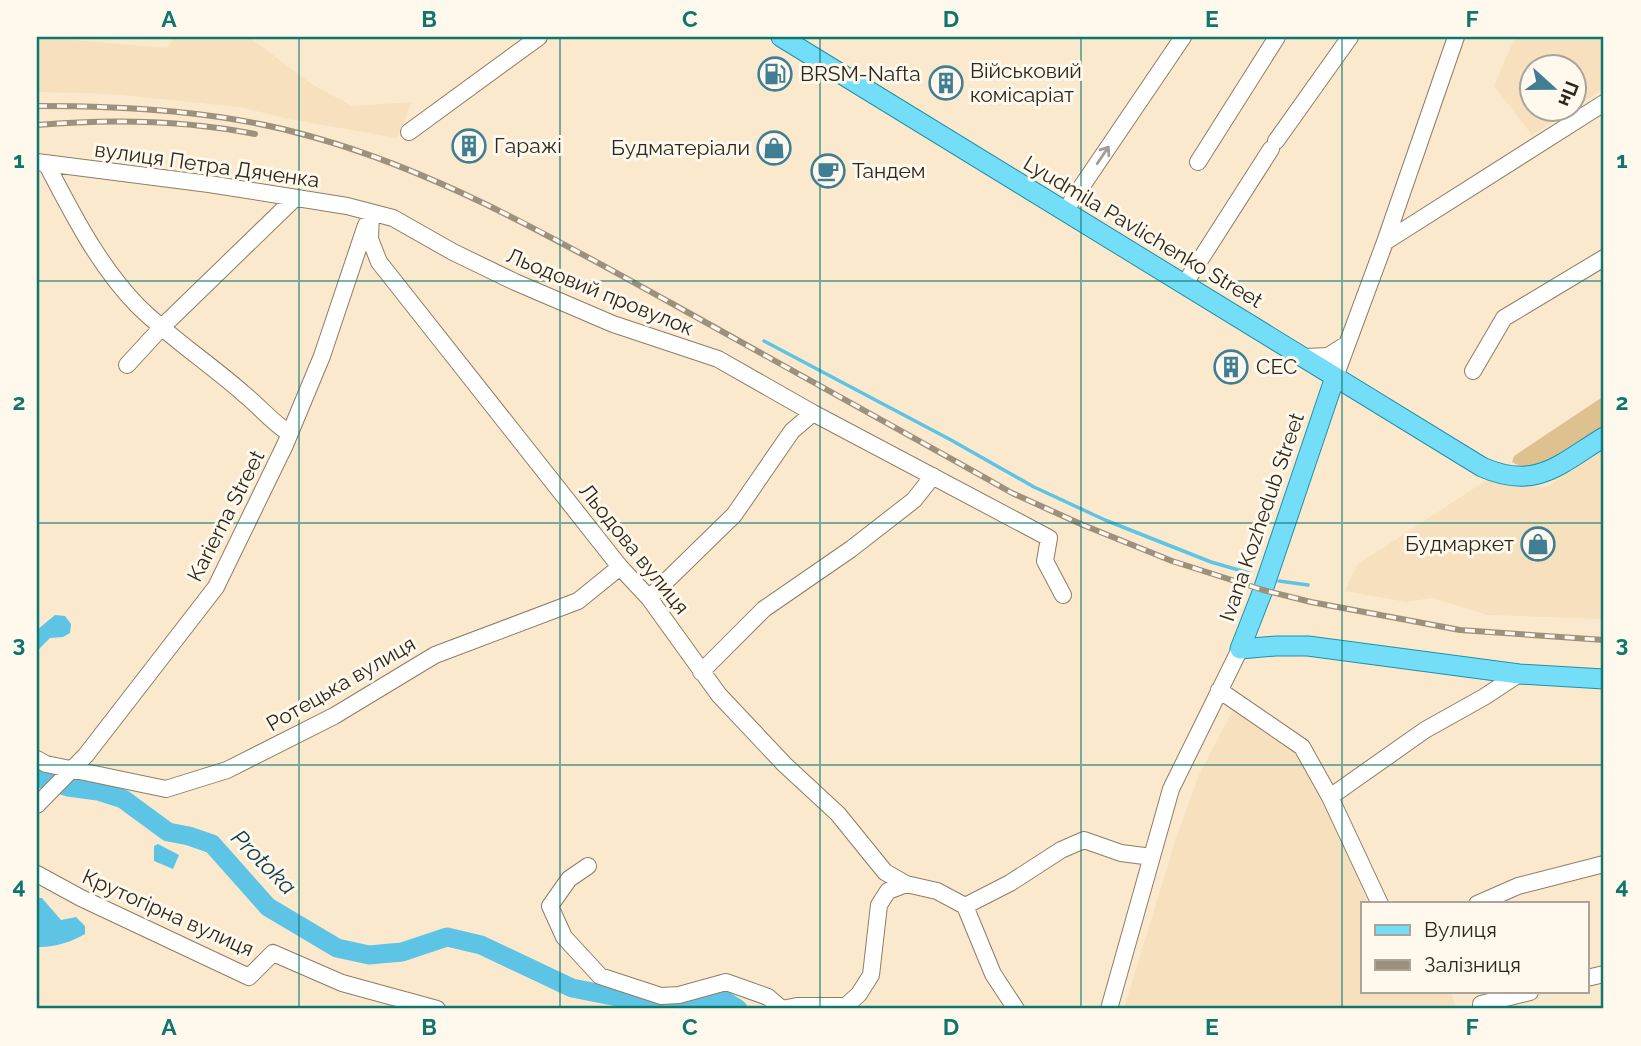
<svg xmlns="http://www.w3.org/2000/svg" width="1641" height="1046" viewBox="0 0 1641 1046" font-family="Raleway,sans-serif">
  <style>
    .built { fill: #f6e0be }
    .green { fill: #dfc08f }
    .water { fill: #5ec4e6 }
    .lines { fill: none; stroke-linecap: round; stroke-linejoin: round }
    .stream { stroke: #5ec4e6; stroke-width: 3.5 }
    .river { stroke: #5ec4e6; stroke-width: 19 }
    .minor-casing { stroke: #8d7d64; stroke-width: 18 }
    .major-casing { stroke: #2090a9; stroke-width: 21 }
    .minor { stroke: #fff; stroke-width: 16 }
    .major { stroke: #74def9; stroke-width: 19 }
    .rail-casing { stroke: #9d907d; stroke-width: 6 }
    .rail { stroke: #fff8ed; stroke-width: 3.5; stroke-dasharray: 10; stroke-linecap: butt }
    .oneway { stroke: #a19e99 }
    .grid { fill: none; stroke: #0f766e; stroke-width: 2; stroke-opacity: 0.55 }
    .labels { text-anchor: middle; stroke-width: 6; stroke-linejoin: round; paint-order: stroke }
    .poi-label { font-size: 21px; fill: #2e271d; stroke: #fff8ed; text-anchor: start }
    .street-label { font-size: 21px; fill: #2e271d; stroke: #fff8ed }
    .water-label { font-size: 23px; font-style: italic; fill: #113f4d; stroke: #fff8ed }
    .neatline { fill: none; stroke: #0f766e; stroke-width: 2.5 }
    .grid-label { font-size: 23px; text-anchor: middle; font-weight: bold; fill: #0f766e }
  </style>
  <rect width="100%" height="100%" fill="#fbe9ce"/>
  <path class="built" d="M37 37 168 48 173 37H249L313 85 352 106 412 102 397 138 289 119 239 107 111 94 37 92Z
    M1515 37H1604V88L1575 108 1574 66H1532V108L1573 109 1532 135 1494 86Z
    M1604 450V619L1488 615 1432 598 1406 602 1345 591 1357 565 1488 479 1508 486 1546 487Z
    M1234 708 1294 750 1343 840 1368 904H1363V992H1451L1456 1009H1124L1176 838 1199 775Z"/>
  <path class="green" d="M1604 396V426C1583 440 1536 479 1512 462L1514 456Z"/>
  <path class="water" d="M55 615 65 616 71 624 70 633 63 637 50 638 39 649 37 648V630Z
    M158 844 179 855 173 869 154 861V846Z
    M37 898H42L61 920 76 917 85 926V934C71 942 53 948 37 947Z"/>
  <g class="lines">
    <path class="stream" d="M764 341 951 440 1034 487 1105 520 1211 562 1249 573
      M1279 581 1308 585"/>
    <path class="river" d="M37 777 68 787 98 791 123 799 168 832 189 836 212 844 268 907 337 948 369 955 402 952 447 937 481 945 572 988 653 1004 681 1006 724 1000 738 1009"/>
    <defs>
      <path id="minor" d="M409 132 539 37
        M1276 141 1350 37
        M37 162 209 184 347 206 393 218 453 252 515 282 613 324 718 359 813 413 1049 538 1045 561 1063 595
        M1198 162 1277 37
        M47 165C72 213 99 266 137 305 170 338 209 363 244 394 260 407 272 422 289 433
        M1065 211 1183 37
        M371 213 370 239 379 262 620 567 649 598 719 695 785 765 838 814 885 872 906 884 937 891 965 906 1010 883 1061 850 1084 840 1121 853 1152 857
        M1385 242 1604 103
        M1184 285 1271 149
        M1306 357 1328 356 1347 344
        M127 365 162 327 294 199
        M1473 371 1504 318 1604 258
        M1335 377 1385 242 1456 37
        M649 598 734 515 792 431 813 413
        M701 672 764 609 851 549 914 500 933 476
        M1219 690 1302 747 1330 797 1380 904
        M37 759 46 764 166 789 227 770 334 716 435 655 578 601 620 567
        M1330 797 1425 730 1484 697 1519 674
        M37 805 86 755 216 587 285 445 322 356 366 225
        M588 866 569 879 550 906 564 937 600 976 661 996 679 995 726 982 768 997 782 1009 797 1006H846L859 994 871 975 879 905 888 891 906 884
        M37 874 81 898 249 977 273 953 342 983 437 1009
        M1477 904 1518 886 1604 864
        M965 906 993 974 1016 1009
        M1587 978 1604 974
        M1481 1004 1530 992
        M1109 1009 1171 789 1240 649"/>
      <path id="major" d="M781 37 1482 467C1536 491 1560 464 1604 437
        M1335 377 1263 590 1240 649 1276 646H1308L1519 674 1604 679"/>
    </defs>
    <use href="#minor" class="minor-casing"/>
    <use href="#major" class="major-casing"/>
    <use href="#minor" class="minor"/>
    <use href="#major" class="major"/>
    <defs>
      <path id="rail" d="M37 106C129 106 223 111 313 137 441 173 555 239 671 303 785 367 899 429 1012 493L1083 525 1172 561 1263 590 1311 602 1460 630 1604 640
        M37 125C108 119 184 120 255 134"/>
    </defs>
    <use href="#rail" class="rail-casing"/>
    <use href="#rail" class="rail"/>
  </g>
  <defs><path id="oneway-shaft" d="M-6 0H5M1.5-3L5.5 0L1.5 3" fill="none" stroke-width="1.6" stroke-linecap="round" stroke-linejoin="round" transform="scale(1.75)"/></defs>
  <use class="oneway" href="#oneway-shaft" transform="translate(1103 155) rotate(-56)"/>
  <path class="grid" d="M299 37V1009M560 37V1009M820 37V1009M1081 37V1009M1342 37V1009M37 281H1604M37 523H1604M37 765H1604"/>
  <defs>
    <symbol id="fuel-ring" viewBox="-11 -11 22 22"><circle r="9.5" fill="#fff8ed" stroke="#407e93" stroke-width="1.5"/><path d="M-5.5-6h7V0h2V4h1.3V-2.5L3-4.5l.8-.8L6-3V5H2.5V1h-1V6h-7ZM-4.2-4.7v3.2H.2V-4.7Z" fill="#407e93"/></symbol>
    <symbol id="building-ring" viewBox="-11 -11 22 22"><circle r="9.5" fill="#fff8ed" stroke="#407e93" stroke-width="1.5"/><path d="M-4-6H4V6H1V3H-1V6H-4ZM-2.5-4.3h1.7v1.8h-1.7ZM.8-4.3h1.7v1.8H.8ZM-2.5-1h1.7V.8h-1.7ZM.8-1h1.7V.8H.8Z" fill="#407e93"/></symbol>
    <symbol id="shop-ring" viewBox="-11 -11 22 22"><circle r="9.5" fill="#fff8ed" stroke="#407e93" stroke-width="1.5"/><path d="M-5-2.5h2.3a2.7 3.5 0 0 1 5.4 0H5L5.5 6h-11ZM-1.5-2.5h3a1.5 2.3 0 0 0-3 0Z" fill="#407e93"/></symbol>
    <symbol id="cafe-ring" viewBox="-11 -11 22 22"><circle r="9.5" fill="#fff8ed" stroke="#407e93" stroke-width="1.5"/><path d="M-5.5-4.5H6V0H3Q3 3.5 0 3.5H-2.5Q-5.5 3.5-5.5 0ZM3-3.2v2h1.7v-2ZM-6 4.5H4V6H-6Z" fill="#407e93"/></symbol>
  </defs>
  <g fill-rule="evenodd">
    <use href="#fuel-ring" x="756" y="55" width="38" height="38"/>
    <use href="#building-ring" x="927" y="64" width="38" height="38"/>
    <use href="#building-ring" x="450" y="127" width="38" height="38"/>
    <use href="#shop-ring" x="755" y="129" width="38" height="38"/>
    <use href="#cafe-ring" x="809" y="152" width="38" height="38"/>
    <use href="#building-ring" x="1212" y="348" width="38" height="38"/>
    <use href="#shop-ring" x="1519" y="525" width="38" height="38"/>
  </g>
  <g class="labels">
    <g class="poi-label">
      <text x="970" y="78">Військовий<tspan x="970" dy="24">комісаріат</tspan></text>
      <text x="800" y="81">BRSM-Nafta</text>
      <text x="494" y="153">Гаражі</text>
      <text x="750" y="155" text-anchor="end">Будматеріали</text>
      <text x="852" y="178">Тандем</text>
      <text x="1256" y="374">СЕС</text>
      <text x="1514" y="551" text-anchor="end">Будмаркет</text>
    </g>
    <g class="street-label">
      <text transform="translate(207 165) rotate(8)" y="7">вулиця Петра Дяченка</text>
      <text transform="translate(1143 232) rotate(31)" y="7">Lyudmila Pavlichenko Street</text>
      <text transform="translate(600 292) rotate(22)" y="7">Льодовий провулок</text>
      <text transform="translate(226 516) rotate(-63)" y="7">Karierna Street</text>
      <text transform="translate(1262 517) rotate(-71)" y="7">Ivana Kozhedub Street</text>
      <text transform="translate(634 549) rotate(51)" y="7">Льодова вулиця</text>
      <text transform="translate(341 684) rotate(-30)" y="7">Ротецька вулиця</text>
      <text transform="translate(168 913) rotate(24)" y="7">Крутогірна вулиця</text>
    </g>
    <g class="water-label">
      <text transform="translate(264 862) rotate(45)" y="8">Protoka</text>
    </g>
  </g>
  <rect width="1641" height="1046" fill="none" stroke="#fff8ed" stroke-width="77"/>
  <rect x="1361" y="902" width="228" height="91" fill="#fff8ed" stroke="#aba49a" stroke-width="2"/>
  <rect x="1375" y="925" width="35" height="10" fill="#74def9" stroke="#aba49a" stroke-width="2"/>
  <text x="1424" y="937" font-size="21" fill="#2e271d">Вулиця</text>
  <rect x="1375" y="960" width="35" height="10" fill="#9d907d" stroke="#aba49a" stroke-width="2"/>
  <text x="1424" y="972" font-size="21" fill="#2e271d">Залізниця</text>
  <g transform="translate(1553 88) rotate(111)"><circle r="33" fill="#fff8ed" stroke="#aba49a" stroke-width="2"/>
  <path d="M0-5L12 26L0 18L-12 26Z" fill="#407e93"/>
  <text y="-10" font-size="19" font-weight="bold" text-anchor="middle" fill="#2e271d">Пн</text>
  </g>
  <rect x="38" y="38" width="1564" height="969" class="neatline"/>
  <g class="grid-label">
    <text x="169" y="27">A</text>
    <text x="429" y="27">B</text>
    <text x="690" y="27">C</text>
    <text x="951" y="27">D</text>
    <text x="1212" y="27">E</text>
    <text x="1472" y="27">F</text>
    <text x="19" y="168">1</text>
    <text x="1622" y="168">1</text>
    <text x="19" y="410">2</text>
    <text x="1622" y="410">2</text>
    <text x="19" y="652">3</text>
    <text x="1622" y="652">3</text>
    <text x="19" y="894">4</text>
    <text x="1622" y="894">4</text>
    <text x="169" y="1035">A</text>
    <text x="429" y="1035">B</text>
    <text x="690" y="1035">C</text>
    <text x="951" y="1035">D</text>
    <text x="1212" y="1035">E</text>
    <text x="1472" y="1035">F</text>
  </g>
</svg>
